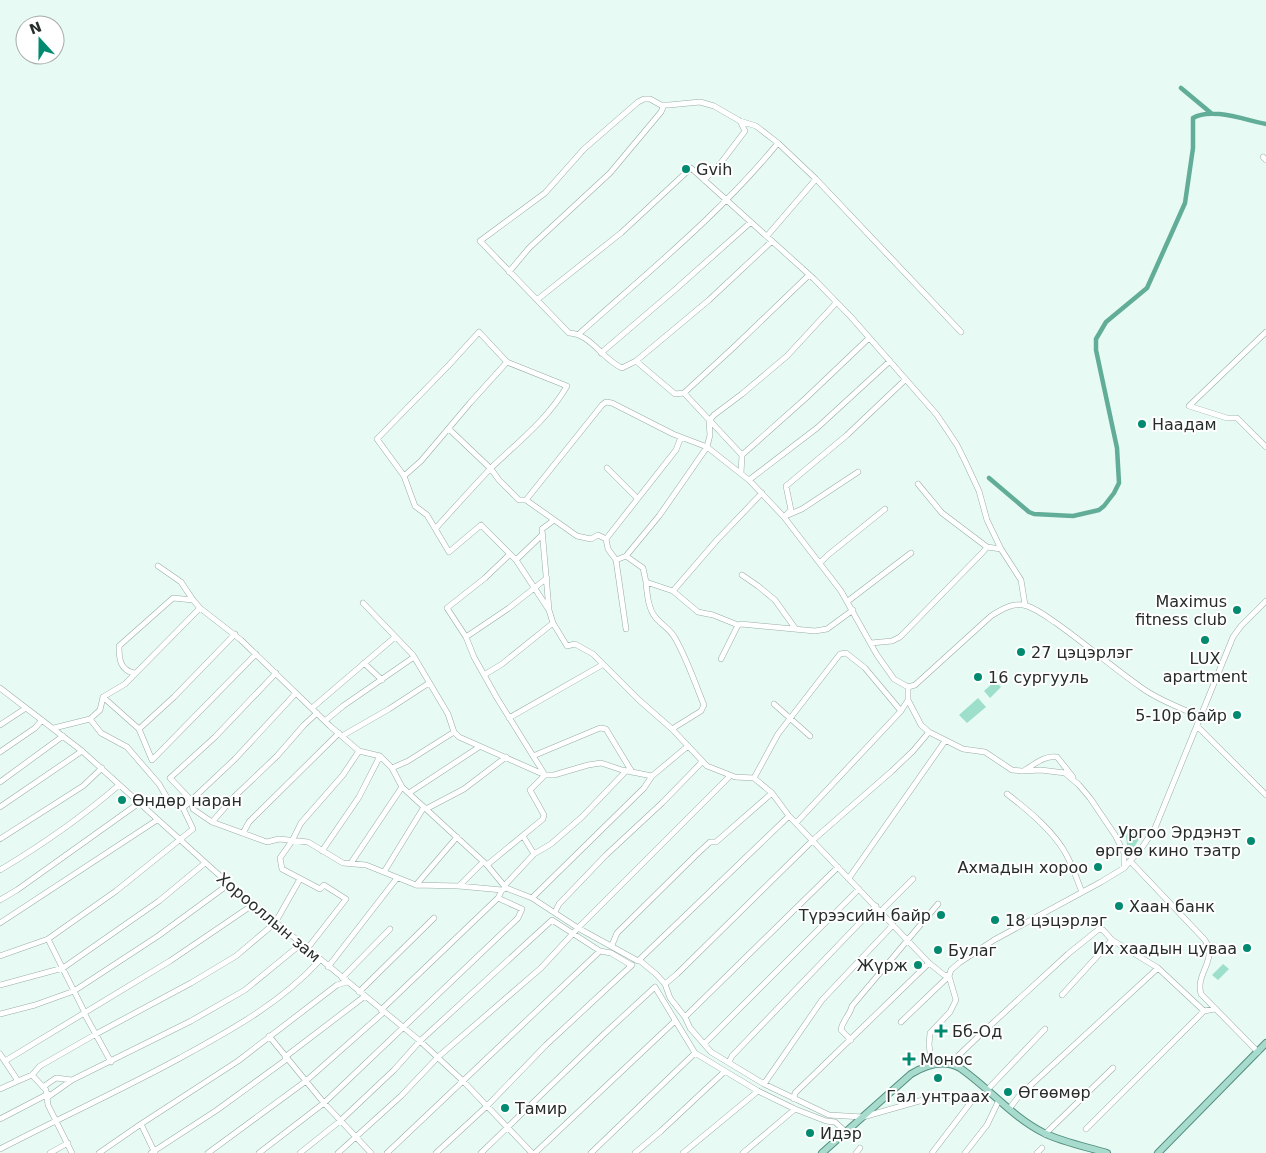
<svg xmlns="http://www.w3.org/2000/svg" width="1266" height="1153" viewBox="0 0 1266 1153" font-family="'DejaVu Sans',sans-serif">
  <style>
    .green { fill: #9ddfcb }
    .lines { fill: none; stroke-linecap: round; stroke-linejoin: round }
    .canal { stroke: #62ad98; stroke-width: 4.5 }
    .minor-casing { stroke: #99aca5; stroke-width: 6 }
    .major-casing { stroke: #548e7e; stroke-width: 8 }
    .minor { stroke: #fff; stroke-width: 5 }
    .major { stroke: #a7dbcd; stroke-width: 6 }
    .poi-dot { fill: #008a70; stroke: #fff; stroke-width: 2 }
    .labels { text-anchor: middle; stroke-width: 4; stroke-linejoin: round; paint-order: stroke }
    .poi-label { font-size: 16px; fill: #262d2b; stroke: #fff; text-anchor: start }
    .street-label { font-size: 16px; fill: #262d2b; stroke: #fff }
  </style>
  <rect width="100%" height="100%" fill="#e7fbf4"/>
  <path class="green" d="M995 681 1001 687 990 698 984 691Z
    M978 698 986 707 967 723 959 715Z
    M1127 833H1143L1131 852 1128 853 1126 836Z
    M1223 964 1229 969 1218 980 1212 975Z"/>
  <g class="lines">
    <path class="canal" d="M1181 88 1211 113
      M989 478 1029 512 1034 514 1073 516 1099 510 1104 506 1114 493 1119 483 1117 448 1096 350V339L1106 322 1147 288 1173 230 1185 203 1193 148V118C1211 107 1245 120 1266 124"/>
    <defs>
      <path id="minor" d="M1263 157 1266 160
        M704 180 720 164 745 131 740 121
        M767 236 816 179
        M509 272 529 248 610 173 661 112 664 105
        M538 299 621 233 691 168 814 279 851 317 937 415 957 445 965 461 979 491 987 520 1001 549 1021 580 1025 605
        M1266 332 1189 406 1227 418H1237L1266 447
        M580 333C648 272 720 214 778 143
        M601 353 677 288 751 222
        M636 361 709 300 772 241
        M684 393 734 347 809 275
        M449 429 491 469 499 480 519 500H526L577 536 591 539 598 535 606 539 608 549 616 560 626 629
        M742 455 684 393 675 394 636 361 622 368C602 359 591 334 569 333L480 241 545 193 584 149 638 102 644 99H650L661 105H669L700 102 714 106 740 121 756 126 778 143 816 179 961 332
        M607 468 637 498
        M741 473 742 455 806 398 869 338
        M404 476 421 461 470 403 507 362 479 332 449 365 377 439 404 476 415 506 427 515 449 552 481 525 516 560 549 610
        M749 480 817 428 890 361
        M918 484 942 513 987 547 1001 549
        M526 500 602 405 606 402 612 403 673 434 707 447 749 480 784 517 841 591 877 655 894 679 908 687 915 685 991 616C1002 609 1013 602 1027 606 1037 609 1047 617 1056 623 1086 644 1113 668 1142 688 1160 701 1181 708 1201 717
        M788 515 802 509 858 472
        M784 517 791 510 786 486 847 435 905 380
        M554 520 542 529 549 610 553 623 567 646 575 644 593 654 639 700 672 729 707 766 735 777 754 778 772 793 789 816 929 963 944 975 949 976 901 1022
        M436 528C454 508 472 488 491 468 518 442 548 419 567 386L507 362
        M606 539 676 450 681 437
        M510 554 485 578 447 608 466 637 474 657 497 698 545 775H554L588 765 601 763 622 770 652 776 688 746
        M626 556 643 568 646 582 673 591 698 612 713 615 738 625 741 624 815 631 827 629 853 610
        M516 560 542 535
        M616 560 626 556 659 516 680 486 707 447 710 435 709 421 714 415 742 394 787 356 836 303
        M820 563 828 555 885 509
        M158 566 181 582 193 600 200 608 241 640 330 726 359 751 380 756 392 768 402 787 487 865 506 888
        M742 575 758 586 775 600 795 628
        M646 582C647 593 648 609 656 618 662 625 670 629 675 638 687 659 695 683 704 705L701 711 672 729
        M673 591 717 540 762 493
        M848 601 911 553
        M363 603 413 655 448 714 454 732 459 737 545 775 530 790 544 815 543 819 487 865
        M466 637 509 608 547 578
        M871 643 892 641 900 637 983 552 987 547
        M721 659 738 625
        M364 663 382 680
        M134 673C120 670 119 659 119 646L173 598 193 600
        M276 673 215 737 170 778 191 800 193 809 212 822 267 842 279 839 308 842 343 863 366 865 416 885 459 886 502 890 506 888 532 898 578 928 638 961 639 960 656 974 665 984 670 998 685 1017 690 1028 711 1052 764 1084 829 1115 863 1117 944 1094 971 1102 932 1153
        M484 675 502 664 553 623
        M0 688 82 751 229 884 420 1041 463 1081 532 1153
        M103 697 139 729 174 697 235 634
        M774 704 810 736
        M312 708 395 637
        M509 718 602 665
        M90 719 100 710 103 697 125 684 200 608
        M325 721 343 706 414 657
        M0 725 26 708
        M1197 726 1266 795
        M139 729 152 760 256 654
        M929 732 963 749 985 752 1012 770 1022 771 1041 770 1065 773 1079 785 1090 798 1115 835 1124 853V867
        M342 736 389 709 429 683
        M0 752 35 728 42 720
        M533 756 600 728 606 729 632 772
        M392 768 408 761 454 732
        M1025 770C1035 764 1045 755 1057 757L1073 777
        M754 778 778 734 840 654 846 653 865 668 901 711
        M0 782 63 736
        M409 793 479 747
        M1007 794C1028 810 1055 832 1067 856 1073 867 1077 880 1082 892
        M0 807 82 751
        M183 808 235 759 296 693
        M426 809 464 789 506 757
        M212 822 234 797 277 756 304 725 317 713
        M796 823 901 711 908 700V687
        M243 833 249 822 339 733
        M523 836 534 854
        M0 839 83 786 102 768
        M322 851 359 797 380 756
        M1130 861 1205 940C1218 961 1195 973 1201 994L1258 1052
        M351 863 402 787
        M0 870C42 845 82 817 119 785
        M384 872 424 807
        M849 878 945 741
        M416 885 457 837
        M505 885 534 854 551 844 582 817 626 771
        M459 886 483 862
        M532 898 644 788 652 776
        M0 900 17 890 139 803
        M555 912 559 904 606 855 662 803 702 762
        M880 912 913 879
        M0 923 157 820
        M48 939 85 1013
        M612 945 617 933 696 855 710 842H716L772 793
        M307 949 346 899 324 885 320 889 282 869 280 858 292 841 301 823 343 775 359 751
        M0 956 48 939 116 891 193 829 183 808 169 801 159 784 127 747 101 733 90 719 54 728
        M639 960 789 816
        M328 967 397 878
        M342 978 390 929
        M665 984 677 974 813 840 892 771 913 751 929 732 921 725 908 700
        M0 985 63 968 159 901 205 863
        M359 992 434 918
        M1062 995 1112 940
        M381 1010 498 898 502 890
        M84 1013 111 1062
        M0 1014 35 1005 74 991 158 936 229 884
        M685 1017 838 867
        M269 1036 324 1103 371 1153
        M851 1040 841 1030C842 1021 850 1015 852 1006L938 904
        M705 1043 859 889
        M0 1054 18 1081 32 1075 46 1090 48 1105 72 1153
        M285 1057 365 996
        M5 1061 170 961 254 904
        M729 1062 732 1056 876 906
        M932 1064 929 1045 930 1033 950 1012 956 1000 949 976 951 970 959 963 994 940 1101 882 1124 868 1143 846 1155 828 1233 637 1241 626 1266 601
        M956 1066 959 1055 982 1033 1068 954 1099 929 1103 930 1112 940 1158 968 1204 1011
        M32 1075 40 1066 96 1034 191 983 236 956 275 923 300 879
        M764 1084 822 1000 893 925
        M43 1087 56 1078 72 1080
        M0 1089 18 1081
        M988 1089 1045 1029
        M48 1097 72 1080 191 1021 245 990 301 944
        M794 1099 795 1093 929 963
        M1009 1109 1019 1096 1158 968
        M0 1119 48 1094
        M141 1124 155 1153
        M1086 1129 1204 1011 1215 1009
        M1045 1134 1113 1068
        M0 1149C60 1118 121 1090 180 1058 231 1030 281 1003 320 960
        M50 1153 68 1143
        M99 1153 141 1124 238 1061 337 985 347 982
        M151 1153 217 1110 287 1059
        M208 1153 306 1081 384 1012
        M259 1153 324 1103 518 918 522 909 498 898
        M300 1153 340 1121 394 1070 420 1041 552 920 600 951 611 953 631 965
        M338 1153 401 1096 438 1057 541 968 578 928 730 776
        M387 1153 600 951
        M436 1153 487 1106 546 1045 632 965
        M481 1153 603 1035 655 987 695 1053 758 1091 795 1109 826 1121 835 1122 846 1132
        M535 1153 675 1021
        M591 1153 695 1053
        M635 1153 661 1131 724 1072
        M683 1153 758 1091
        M743 1153 795 1109
        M856 1153 860 1148
        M965 1153 987 1125 999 1100
        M1037 1153 1042 1148"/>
      <path id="major" d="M822 1153 911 1074C926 1065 944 1059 960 1068 989 1088 1012 1117 1044 1133 1062 1142 1087 1147 1107 1153
        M1158 1153 1266 1043"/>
    </defs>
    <use href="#minor" class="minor-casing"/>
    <use href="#major" class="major-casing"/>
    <use href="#minor" class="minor"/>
    <use href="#major" class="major"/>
  </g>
  <g class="poi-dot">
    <circle cx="686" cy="169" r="5"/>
    <circle cx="1142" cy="424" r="5"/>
    <circle cx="1237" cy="610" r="5"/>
    <circle cx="1205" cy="640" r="5"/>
    <circle cx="1021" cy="652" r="5"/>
    <circle cx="978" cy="677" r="5"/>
    <circle cx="1237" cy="715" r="5"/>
    <circle cx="122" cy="800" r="5"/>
    <circle cx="1251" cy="841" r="5"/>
    <circle cx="1098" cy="867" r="5"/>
    <circle cx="1119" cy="906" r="5"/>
    <circle cx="941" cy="915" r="5"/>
    <circle cx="995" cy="920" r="5"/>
    <circle cx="1247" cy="948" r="5"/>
    <circle cx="938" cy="950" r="5"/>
    <circle cx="918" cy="965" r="5"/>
    <path d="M938.5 1023.5h5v5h5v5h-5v5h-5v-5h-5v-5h5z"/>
    <path d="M906.5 1051.5h5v5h5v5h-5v5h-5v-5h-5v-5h5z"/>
    <circle cx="938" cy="1078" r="5"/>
    <circle cx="1008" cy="1092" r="5"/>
    <circle cx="505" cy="1108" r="5"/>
    <circle cx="810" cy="1133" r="5"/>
  </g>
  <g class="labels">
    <g class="poi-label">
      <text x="696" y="175">Gvih</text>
      <text x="1152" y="430">Наадам</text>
      <text x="1227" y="607" text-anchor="end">Maximus<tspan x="1227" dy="18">fitness club</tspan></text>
      <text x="1031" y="658">27 цэцэрлэг</text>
      <text x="1205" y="664" text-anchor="middle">LUX<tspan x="1205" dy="18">apartment</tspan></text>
      <text x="988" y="683">16 сургууль</text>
      <text x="1227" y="721" text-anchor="end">5-10р байр</text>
      <text x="132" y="806">Өндөр наран</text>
      <text x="1241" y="838" text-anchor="end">Ургоо Эрдэнэт<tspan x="1241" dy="18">өргөө кино тэатр</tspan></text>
      <text x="1088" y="873" text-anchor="end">Ахмадын хороо</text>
      <text x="1129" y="912">Хаан банк</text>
      <text x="931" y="921" text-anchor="end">Түрээсийн байр</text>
      <text x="1005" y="926">18 цэцэрлэг</text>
      <text x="1237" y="954" text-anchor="end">Их хаадын цуваа</text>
      <text x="948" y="956">Булаг</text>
      <text x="908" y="971" text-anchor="end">Жүрж</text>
      <text x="952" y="1037">Бб-Од</text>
      <text x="920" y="1065">Монос</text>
      <text x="1018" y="1098">Өгөөмөр</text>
      <text x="938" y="1102" text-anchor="middle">Гал унтраах</text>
      <text x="515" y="1114">Тамир</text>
      <text x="820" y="1139">Идэр</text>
    </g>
    <g class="street-label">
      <text transform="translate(269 917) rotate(40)" y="6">Хорооллын зам</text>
    </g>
  </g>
  <g transform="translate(40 40) rotate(339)"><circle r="24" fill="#ffffff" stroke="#a8abaa"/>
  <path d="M0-4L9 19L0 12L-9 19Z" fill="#008a70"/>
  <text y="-8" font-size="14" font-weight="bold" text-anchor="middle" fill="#262d2b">N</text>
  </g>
</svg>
